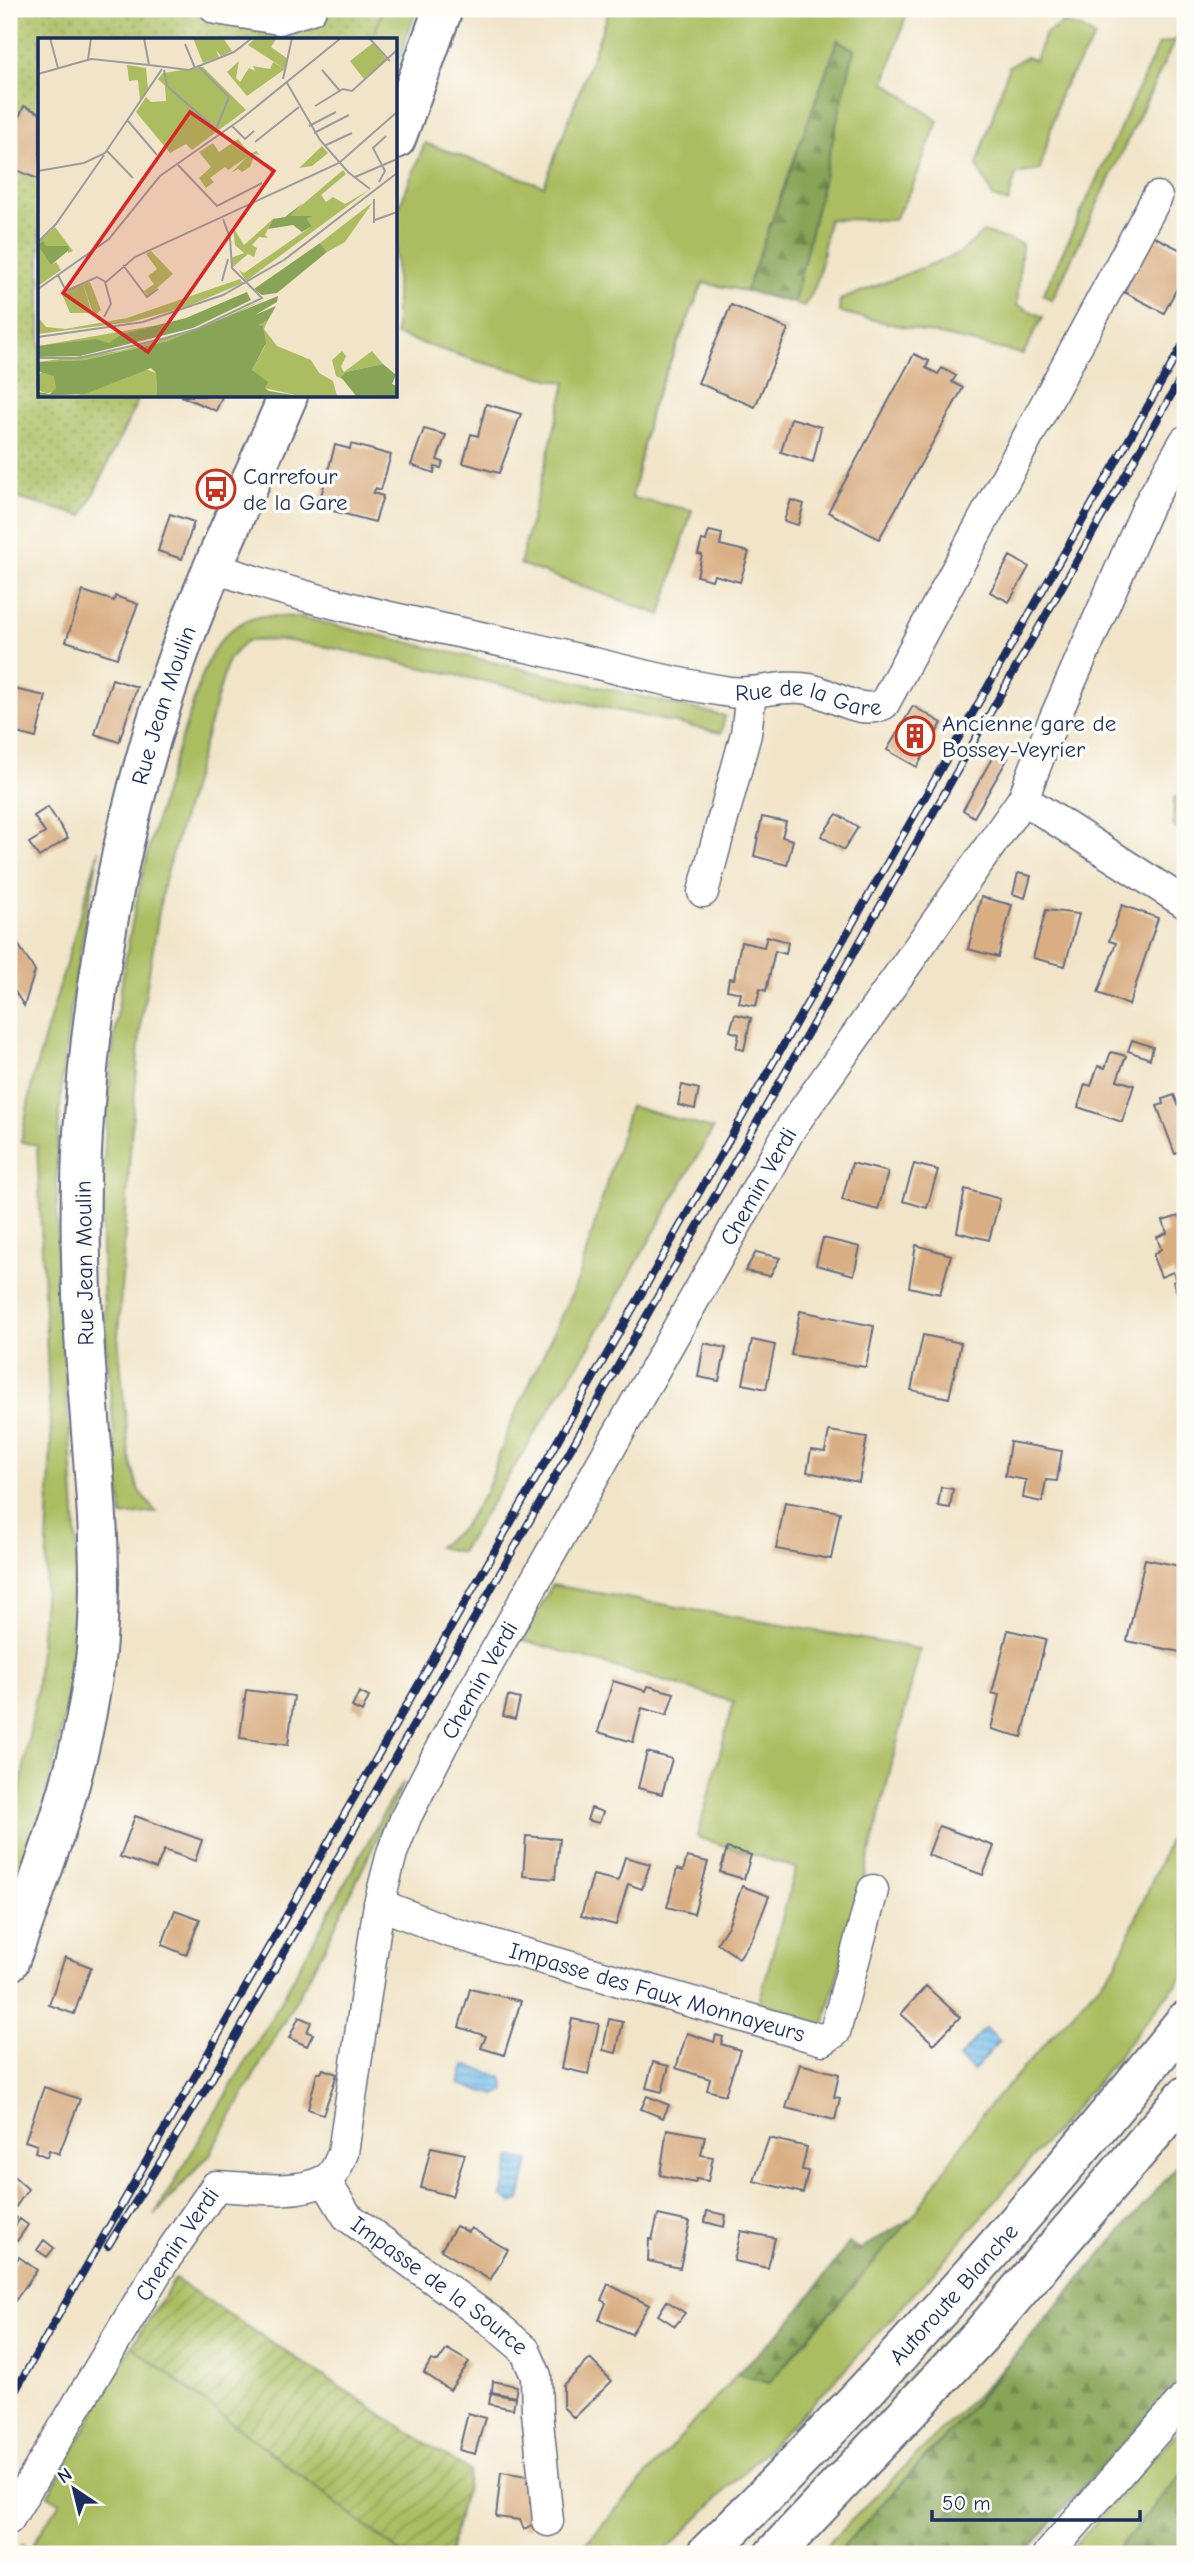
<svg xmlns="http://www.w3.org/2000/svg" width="1194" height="2563" viewBox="0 0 1194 2563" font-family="'Comic Neue',sans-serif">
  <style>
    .grass { fill: #abbd60; stroke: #63765f; stroke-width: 2 }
    .forest { fill: url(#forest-firs); stroke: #526a5a; stroke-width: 2 }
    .park { fill: url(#park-dots); stroke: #63765f; stroke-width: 2 }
    .garden { fill: url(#garden-furrows); stroke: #63765f; stroke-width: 2 }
    .water { fill: url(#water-rules); stroke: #4776a5; stroke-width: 2 }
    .building { fill: #d9ae83 }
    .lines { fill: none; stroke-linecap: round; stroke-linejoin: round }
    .minor-casing { stroke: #666e83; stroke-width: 33 }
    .major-casing { stroke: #666e83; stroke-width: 42 }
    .highway-casing { stroke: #666e83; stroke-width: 42 }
    .minor { stroke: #fff; stroke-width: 30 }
    .major { stroke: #fff; stroke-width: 38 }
    .highway { stroke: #fff; stroke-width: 38 }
    .rail-casing { stroke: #1b2f5e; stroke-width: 8 }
    .rail { stroke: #fdfcf7; stroke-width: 5; stroke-dasharray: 16; stroke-linecap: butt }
    .labels { text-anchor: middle; stroke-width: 7; stroke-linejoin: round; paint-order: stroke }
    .poi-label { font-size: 23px; fill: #1b2f5e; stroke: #fdfcf7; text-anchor: start }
    .street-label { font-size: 23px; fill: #1b2f5e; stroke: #fdfcf7 }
    .inset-road { fill: none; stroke: #9b9c9e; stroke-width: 2 }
    .view { fill: #d62828; fill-opacity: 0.15; stroke: #d62828; stroke-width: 3.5 }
    .inset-edge { fill: none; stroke: #1b2f5e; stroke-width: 3.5 }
  </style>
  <defs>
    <pattern id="forest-firs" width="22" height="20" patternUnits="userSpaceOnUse" patternTransform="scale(1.75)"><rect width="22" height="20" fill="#88a456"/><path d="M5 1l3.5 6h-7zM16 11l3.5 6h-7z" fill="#6e864a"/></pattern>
    <pattern id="park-dots" width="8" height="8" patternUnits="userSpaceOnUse" patternTransform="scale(1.75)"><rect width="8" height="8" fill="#abbd60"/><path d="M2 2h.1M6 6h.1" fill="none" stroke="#8a9a52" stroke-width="1.8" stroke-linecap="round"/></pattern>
    <pattern id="garden-furrows" width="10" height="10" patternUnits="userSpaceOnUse" patternTransform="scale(1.75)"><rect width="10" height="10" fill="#abbd60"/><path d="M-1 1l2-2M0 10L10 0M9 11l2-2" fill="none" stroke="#8a9a52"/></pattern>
    <pattern id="water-rules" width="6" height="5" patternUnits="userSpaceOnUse" patternTransform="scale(1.75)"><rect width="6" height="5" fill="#73bdec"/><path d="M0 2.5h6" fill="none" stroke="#5e9ac2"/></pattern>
  </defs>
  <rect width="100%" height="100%" fill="#fdfcf7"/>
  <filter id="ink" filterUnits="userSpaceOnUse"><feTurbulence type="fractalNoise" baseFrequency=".0143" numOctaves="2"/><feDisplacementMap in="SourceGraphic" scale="14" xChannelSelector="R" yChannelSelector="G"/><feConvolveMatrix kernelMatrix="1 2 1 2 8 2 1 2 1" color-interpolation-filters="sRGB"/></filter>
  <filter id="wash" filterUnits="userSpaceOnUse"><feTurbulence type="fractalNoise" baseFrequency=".00686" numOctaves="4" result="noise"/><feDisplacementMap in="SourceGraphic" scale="28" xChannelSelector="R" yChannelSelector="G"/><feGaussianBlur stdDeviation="1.57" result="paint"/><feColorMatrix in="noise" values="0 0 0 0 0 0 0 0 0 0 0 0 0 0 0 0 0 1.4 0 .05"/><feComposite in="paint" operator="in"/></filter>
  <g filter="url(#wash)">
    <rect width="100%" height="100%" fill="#f1e4c8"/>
    <path class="grass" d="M383 9H417L396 67V40H372Z
      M610 9H908L885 82 938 121 911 190 894 220 829 219C821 249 824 282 803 307L794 303 854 50 838 40 746 291 703 283 651 408 632 498 692 510 661 615 520 564 566 383 480 362 396 335V214L425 143 544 186Z
      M1063 23 1082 28 1095 37 1061 91 1040 170 1016 174 1008 203 993 197 977 165 1009 66 1026 57 1035 60 1045 34Z
      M1175 40 1052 300 1043 295 1159 44Z
      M983 232 1022 244 1017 305 1043 317 1023 354 839 312 840 300 960 253Z
      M262 616 299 617 725 716 721 733 328 647 283 640 246 641 228 660 163 887 141 1022 131 1138 118 1337 129 1454 139 1491 156 1512 122 1516C113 1418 101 1318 102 1220 105 1054 129 887 184 731 201 685 207 626 262 616Z
      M1185 793V834L1173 826 1174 798Z
      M99 850C77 962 56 1075 57 1190 57 1283 66 1376 72 1469 76 1525 80 1584 75 1640 67 1732 42 1820 9 1905V1816L20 1791 36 1695 46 1574 51 1440 37 1145 21 1142 33 1078Z
      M630 1106 713 1129 587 1350 461 1552 438 1547 462 1528 487 1490 508 1430 578 1280Z
      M552 1585 920 1649 862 1886 824 2025 757 2009 796 1868 697 1837 734 1702 523 1640Z
      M404 1782 323 1951 211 2153 154 2216 271 2019 389 1803Z
      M1171 1836 1185 1840V1973L1099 2080 940 2265 831 2385 662 2554H576L737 2374 769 2383 912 2218 982 2114 1116 1965Z
      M1113 2240 953 2427 836 2554H818L1009 2362Z
      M132 2346 402 2554H16L22 2545 30 2549 60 2502 48 2495Z
      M1185 2423V2470L1114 2554H1067Z"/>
    <path class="forest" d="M838 40 854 50 794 303 746 291Z
      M1185 1796V1840L1171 1836Z
      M1185 2157V2375L1061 2511 1026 2554H836L954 2427Z
      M912 2218 769 2383 737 2374 792 2320 849 2243 860 2249Z
      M1185 2470V2554H1114Z"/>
    <path class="park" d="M9 9H383L372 40H40V396H140L83 516 9 496Z"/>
    <path class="garden" d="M175 2279 470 2472 449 2554H402L132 2346Z"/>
    <path class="water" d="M985 2028 1000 2041 973 2071 959 2058Z
      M465 2065 502 2077 505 2090 496 2095 459 2084Z
      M511 2157 529 2161 520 2200 512 2203 502 2196Z"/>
    <g id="blocks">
      <path class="building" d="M24 106 40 113V180L9 167V113L19 117Z
        M1153 236 1185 252V273L1164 313 1124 292Z
        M731 305 788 329 755 407 698 383Z
        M914 354 929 361 926 368 938 374 942 368 956 376 952 382 963 388 879 539 828 512Z
        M181 396H222L216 411Z
        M486 404 521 414 499 473 463 463 471 434 478 436Z
        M791 418 821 427 813 462 781 452Z
        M424 429 446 435 437 460 443 462 441 468 435 467 434 473 411 465Z
        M351 444 391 455 381 490 376 488 373 493 383 496 375 522 318 507 335 445 350 449Z
        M791 500 804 504 798 525 784 521Z
        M170 514 194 522 182 559 158 551Z
        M709 531 722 534 720 545 749 552 740 582 714 575 712 580 697 576 702 555 698 554 702 540 706 541Z
        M1010 556 1029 567 1009 602 990 592Z
        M83 591 114 601 115 596 138 604 117 658 66 641Z
        M112 679 137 687 119 742 95 734Z
        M9 688 46 696 36 738 9 731Z
        M913 706 942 723 917 767 887 750Z
        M996 751 1008 758 974 817 963 810Z
        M48 807 68 838 39 857 29 843 45 833 34 816Z
        M837 814 858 827 844 850 821 836Z
        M762 817 786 822 782 837 793 840 787 865 754 856Z
        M1018 873 1031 876 1025 898 1013 894Z
        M981 897 1012 905 998 957 968 949Z
        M1122 905 1158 918 1129 1005 1098 993 1116 943 1109 941Z
        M1046 910 1079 914 1065 966 1033 958Z
        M9 930 35 971 24 1006 9 982Z
        M767 936 788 942 786 954 775 951 766 991 760 989 756 1006 739 1003 741 993 727 990 729 978 734 979 741 942 764 947Z
        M735 1014 751 1018 744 1050 736 1048 739 1034 730 1031Z
        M1132 1040 1153 1047 1150 1059 1128 1051Z
        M1111 1052 1126 1056 1117 1080 1134 1085 1122 1122 1078 1107 1085 1084 1091 1086 1098 1066 1105 1068Z
        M682 1085 699 1089 695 1109 678 1105Z
        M1174 1095 1179 1107 1185 1104V1157L1183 1151 1175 1154 1157 1106 1164 1104 1163 1099Z
        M852 1163 888 1172 878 1210 842 1200Z
        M914 1164 938 1170 927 1208 903 1201Z
        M1185 1167V1184L1180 1169Z
        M965 1189 1000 1199 989 1240 957 1232Z
        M1179 1216 1185 1226V1313L1173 1282 1176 1280 1173 1272 1161 1277 1154 1259V1254L1161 1249 1157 1237 1167 1233 1163 1221Z
        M823 1238 860 1247 854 1275 816 1265Z
        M916 1245 951 1255 940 1294 909 1287Z
        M756 1252 780 1258 770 1276 745 1271Z
        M800 1311 874 1326 866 1367 791 1355Z
        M923 1335 961 1343 949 1398 911 1390Z
        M752 1340 775 1345 766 1389 743 1384Z
        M704 1343 726 1348 719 1381 698 1377Z
        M829 1431 867 1437 859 1482 807 1472 811 1450 825 1452Z
        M1010 1442 1062 1451 1057 1481 1046 1480 1042 1502 1023 1498 1026 1480 1005 1476Z
        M941 1487 953 1489 950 1508 938 1506Z
        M785 1502 840 1512 831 1559 776 1549Z
        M1145 1559 1185 1567V1653L1127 1641Z
        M1008 1630 1046 1639 1022 1737 991 1729 999 1695 992 1693Z
        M613 1681 646 1691 648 1686 674 1693 667 1715 642 1708 633 1742 598 1732Z
        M246 1690 294 1696 288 1745 240 1738Z
        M359 1692 369 1697 362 1712 352 1707Z
        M508 1696 520 1699 515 1719 503 1716Z
        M647 1752 672 1759 662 1794 638 1788Z
        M591 1808 603 1812 599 1823 587 1820Z
        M135 1816 202 1840 195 1861 164 1850 156 1869 120 1857Z
        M939 1826 994 1846 983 1875 928 1855Z
        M526 1836 559 1839 555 1879 523 1876Z
        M727 1848 751 1855 744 1879 720 1872Z
        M625 1857 650 1864 642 1889 628 1884 616 1925 581 1916 593 1875 618 1881Z
        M687 1857 708 1862 694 1914 667 1907 677 1869 683 1871Z
        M742 1886 769 1896 753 1937 739 1958 717 1943 728 1926Z
        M175 1910 200 1919 186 1955 162 1945Z
        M65 1957 91 1967 74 2014 49 2005Z
        M926 1986 960 2017 934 2044 901 2014Z
        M470 1989 521 2001 504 2055 481 2048 486 2036 459 2027Z
        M299 2017 311 2022 307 2032 313 2034 307 2046 289 2038Z
        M572 2019 599 2024 588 2074 562 2068Z
        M609 2019 623 2022 616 2053 603 2050Z
        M687 2033 714 2042 716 2035 723 2037 721 2044 740 2050 725 2095 707 2090 710 2079 676 2068Z
        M653 2062 669 2066 662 2092 646 2088Z
        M800 2064 839 2074 834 2097 840 2098 835 2120 786 2108Z
        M323 2069 337 2074 323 2115 308 2109 317 2073H321Z
        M44 2087 80 2099 59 2154 49 2150 47 2157 35 2152 37 2145 25 2141Z
        M647 2096 669 2105 663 2118 641 2109Z
        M667 2129 705 2136 701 2155 713 2157 708 2181 696 2179 695 2183 660 2175Z
        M769 2138 807 2147 802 2170 808 2171 803 2193 754 2181Z
        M431 2147 465 2154 452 2196 421 2188Z
        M9 2172 28 2189 11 2214 17 2218 9 2230Z
        M707 2211 726 2215 724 2227 705 2222Z
        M658 2215 690 2222 680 2268 648 2261 649 2239 652 2240Z
        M20 2219 28 2225 17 2241 9 2235Z
        M456 2226 468 2232 471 2228 508 2250 490 2280 441 2250Z
        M741 2231 775 2238 768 2268 734 2261Z
        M44 2240 54 2248 47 2257 37 2250Z
        M19 2257 37 2270 15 2301 9 2297V2271Z
        M608 2284 649 2305 631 2334 599 2320 606 2303 601 2300Z
        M667 2301 685 2313 675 2326 658 2315Z
        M447 2349 469 2362 450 2390 424 2373 431 2360 438 2362Z
        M590 2359 612 2381 574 2418 563 2407V2385Z
        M493 2381 517 2386 515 2397 492 2392Z
        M491 2393 515 2398 513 2409 489 2404Z
        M468 2413 485 2418 475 2454 459 2450Z
        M501 2472 528 2476 527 2482H532L530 2503 537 2504V2523L524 2529 520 2520 496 2517Z"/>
    </g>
  </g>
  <g filter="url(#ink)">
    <use href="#blocks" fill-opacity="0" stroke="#666e83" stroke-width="2"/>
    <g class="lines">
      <defs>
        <g id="minor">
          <path d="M216 9 279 19 311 9"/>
          <path id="s1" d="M213 567C316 604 426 625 532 648 597 663 663 682 730 692 756 695 782 684 809 689 833 694 860 716 884 704L1157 197"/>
          <path d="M1023 799 1185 903"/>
          <path d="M703 892 746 734 751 693"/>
          <path id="s2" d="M379 1904 447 1931 823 2040 835 2032 873 1890"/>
          <path id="s3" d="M325 2180 347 2216 491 2321 525 2350 536 2376 537 2412 548 2521"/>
          <path id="s4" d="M9 2519 158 2270 216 2186C249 2187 295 2196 325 2180 335 2175 339 2162 343 2153L379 1904 392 1853 406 1817 443 1744 791 1128 1023 799 1049 731 1149 504 1185 441"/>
          <path d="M1048 2554 1185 2398"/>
        </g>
        <g id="major">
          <path d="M396 139 443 9"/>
          <path id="s5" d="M9 1962C47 1860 85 1760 96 1651 104 1565 94 1478 88 1392 81 1306 78 1219 83 1133 93 967 126 798 183 642 214 558 253 478 288 396"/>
        </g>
        <g id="highway">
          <path id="s6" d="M706 2554C877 2387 1035 2207 1185 2021"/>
          <path d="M774 2554 980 2336 1185 2096"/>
        </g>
      </defs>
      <use href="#minor" class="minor-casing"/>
      <use href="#major" class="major-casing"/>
      <use href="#highway" class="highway-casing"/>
      <use href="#minor" class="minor"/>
      <use href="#major" class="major"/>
      <use href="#highway" class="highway"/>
      <defs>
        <path id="rail" d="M108 2246 210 2082 1185 371
          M9 2402 1185 341"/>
      </defs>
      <use href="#rail" class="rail-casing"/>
      <use href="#rail" class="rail"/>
    </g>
  </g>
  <defs>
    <symbol id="bus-ring" viewBox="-11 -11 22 22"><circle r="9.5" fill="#fdfcf7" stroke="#c8321e" stroke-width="1.5"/><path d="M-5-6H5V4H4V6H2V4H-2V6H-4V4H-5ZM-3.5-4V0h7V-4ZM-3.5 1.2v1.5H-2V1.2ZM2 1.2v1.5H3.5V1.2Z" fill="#c8321e"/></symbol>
    <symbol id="building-ring" viewBox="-11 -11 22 22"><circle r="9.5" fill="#fdfcf7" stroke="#c8321e" stroke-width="1.5"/><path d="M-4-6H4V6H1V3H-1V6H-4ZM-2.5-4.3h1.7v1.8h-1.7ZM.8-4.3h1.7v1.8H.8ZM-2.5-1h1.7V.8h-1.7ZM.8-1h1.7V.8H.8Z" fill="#c8321e"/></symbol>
  </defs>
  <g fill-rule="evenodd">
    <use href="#bus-ring" x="194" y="467" width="44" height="44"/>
    <use href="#building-ring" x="893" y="714" width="44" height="44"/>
  </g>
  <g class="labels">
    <g class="poi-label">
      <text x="243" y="484">Carrefour<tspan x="243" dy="26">de la Gare</tspan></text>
      <text x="942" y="731">Ancienne gare de<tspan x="942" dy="26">Bossey-Veyrier</tspan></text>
    </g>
    <g class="street-label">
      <text dy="8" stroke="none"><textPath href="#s1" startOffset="612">Rue de la Gare</textPath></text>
      <text dy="8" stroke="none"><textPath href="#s5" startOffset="1279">Rue Jean Moulin</textPath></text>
      <text dy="8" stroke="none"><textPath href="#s4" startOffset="1601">Chemin Verdi</textPath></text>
      <text transform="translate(84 1263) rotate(-91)" y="8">Rue Jean Moulin</text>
      <text dy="8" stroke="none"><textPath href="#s4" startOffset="1034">Chemin Verdi</textPath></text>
      <text dy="8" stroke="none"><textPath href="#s2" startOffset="292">Impasse des Faux Monnayeurs</textPath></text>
      <text dy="8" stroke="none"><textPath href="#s4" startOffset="322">Chemin Verdi</textPath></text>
      <text dy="8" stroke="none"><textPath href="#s3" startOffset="158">Impasse de la Source</textPath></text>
      <text dy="8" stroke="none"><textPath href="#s6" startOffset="359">Autoroute Blanche</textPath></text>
    </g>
  </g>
  <g transform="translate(38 38)">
    <rect width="359" height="359" fill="#f1e4c8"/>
    <path d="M335 5 349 22 326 41 312 23ZM200 101 212 116 218 113 222 117 217 116 212 129 204 134 200 131 193 135 209 119 190 132 187 129 172 140 176 144 168 150 161 140 173 129 161 114 175 105 181 114ZM305 132 308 136 283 157 288 164 295 159 307 166 331 152 208 243 201 232 206 235 274 188 269 181 273 178H251ZM335 164 307 204 289 214 282 205ZM235 181 227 197 230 200 221 199 214 207 219 210 216 219 210 216 195 229 193 220 206 215 197 207 195 189 206 207ZM17 189 35 213 30 215V208H8L13 227 18 224 23 232 0 248V205ZM113 213 135 236 110 258 106 253 116 246 110 238 119 231 108 216ZM202 241 205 245 148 269 93 284 0 296V279L8 289 27 291 89 280ZM45 246 54 275H32L24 256ZM227 261 166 292 130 303 47 322 0 324 81 313 159 292ZM225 281 230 282 226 291 239 308 273 322 281 335 295 343 299 358H261L227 350 214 332 227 308 220 287ZM120 287 106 291 84 296 72 305 0 308ZM304 313 308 318 303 329 306 334 334 313 345 326 308 334 304 339 308 343 298 338 294 322ZM105 330 118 335 119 358H38ZM-2 344a11 11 0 1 1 22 0a11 11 0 1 1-22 0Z" fill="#abbd60"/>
    <path d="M265 165 252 178H274L269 181 274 188 264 194 255 187 230 191 235 181 247 179ZM5 203 8 208H30L31 212 13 227 0 207ZM282 205 289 214 239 255 224 257 216 251ZM209 254 213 262 155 290 42 318 0 319V308L58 301 71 305 84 296 148 280ZM240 258 239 264 217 277 238 268 230 282 220 287 225 288 228 305 214 332 230 344 227 350 231 353 261 358H119L118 335 113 330 47 356 0 358V354L12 356 18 350 16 338 0 333V324L47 322 130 303ZM345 326 358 337 354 346 359 348V358H318L303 339 308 334Z" fill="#88a456"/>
    <path d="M217 0H239L233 9 250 21 247 31 210 7Z" fill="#abbd60"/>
    <path d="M201 23 198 40 202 44 211 30 217 33 215 28 232 31 235 24 247 31 209 58 189 34ZM165 29 208 72 154 112 148 106 132 115 98 74 108 59 113 64 128 63 127 48 120 41 125 35Z" fill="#abbd60"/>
    <path d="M155 0H185L194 13 183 18 178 12 181 19 165 25ZM89 27 108 30 110 51 102 63 100 42 91 43ZM284 108 290 115 274 128 261 130ZM52 244 63 272 56 278 45 246Z" fill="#abbd60"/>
    <path class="inset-road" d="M12 0 20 30M106 0 111 27M331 0 352 23M147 6 157 30M50 22 53 0M111 27 151 32 196 14 214 0M126 32 129 48 178 91 191 59 161 29M284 32 302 53M0 36 53 21 111 27M245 41 254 0M249 45 282 102 310 134 332 151M277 68 305 51 314 53 359 12M90 83 119 117M194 88 207 101 216 93M271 88 298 74M276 95 311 77M217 104 261 69M286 108 314 95M69 113 95 140M140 127 179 168 224 145M0 133 46 125 67 115 124 31M317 139 359 121M341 144 347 133 335 110 348 98M336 161V185M337 182 359 174M0 204 18 186 66 117M85 227 109 259 120 251M20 237 28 253 59 239 68 244 97 219 301 125 359 74M184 243 190 221M0 251 71 201 122 138 202 82 303 0M66 279 73 266 67 244M0 299 105 284 185 257 246 222 359 135M0 320H41L124 301 159 291 224 260 194 230 192 200 185 181"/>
    <path class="view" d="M152 74 236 133 110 314 25 255Z"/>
    <rect width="359" height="359" class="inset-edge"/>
  </g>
  <rect width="1194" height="2563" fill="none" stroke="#fdfcf7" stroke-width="35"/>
  <g transform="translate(74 2489) rotate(325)" stroke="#fdfcf7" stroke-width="5" paint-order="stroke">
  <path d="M0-5L12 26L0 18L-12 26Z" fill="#1b2f5e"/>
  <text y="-10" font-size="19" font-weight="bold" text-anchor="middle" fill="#1b2f5e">N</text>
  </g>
  <path d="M932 2510v10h208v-10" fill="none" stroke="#1b2f5e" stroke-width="3.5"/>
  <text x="942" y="2510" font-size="21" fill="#1b2f5e" stroke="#fdfcf7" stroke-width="5" paint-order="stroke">50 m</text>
</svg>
